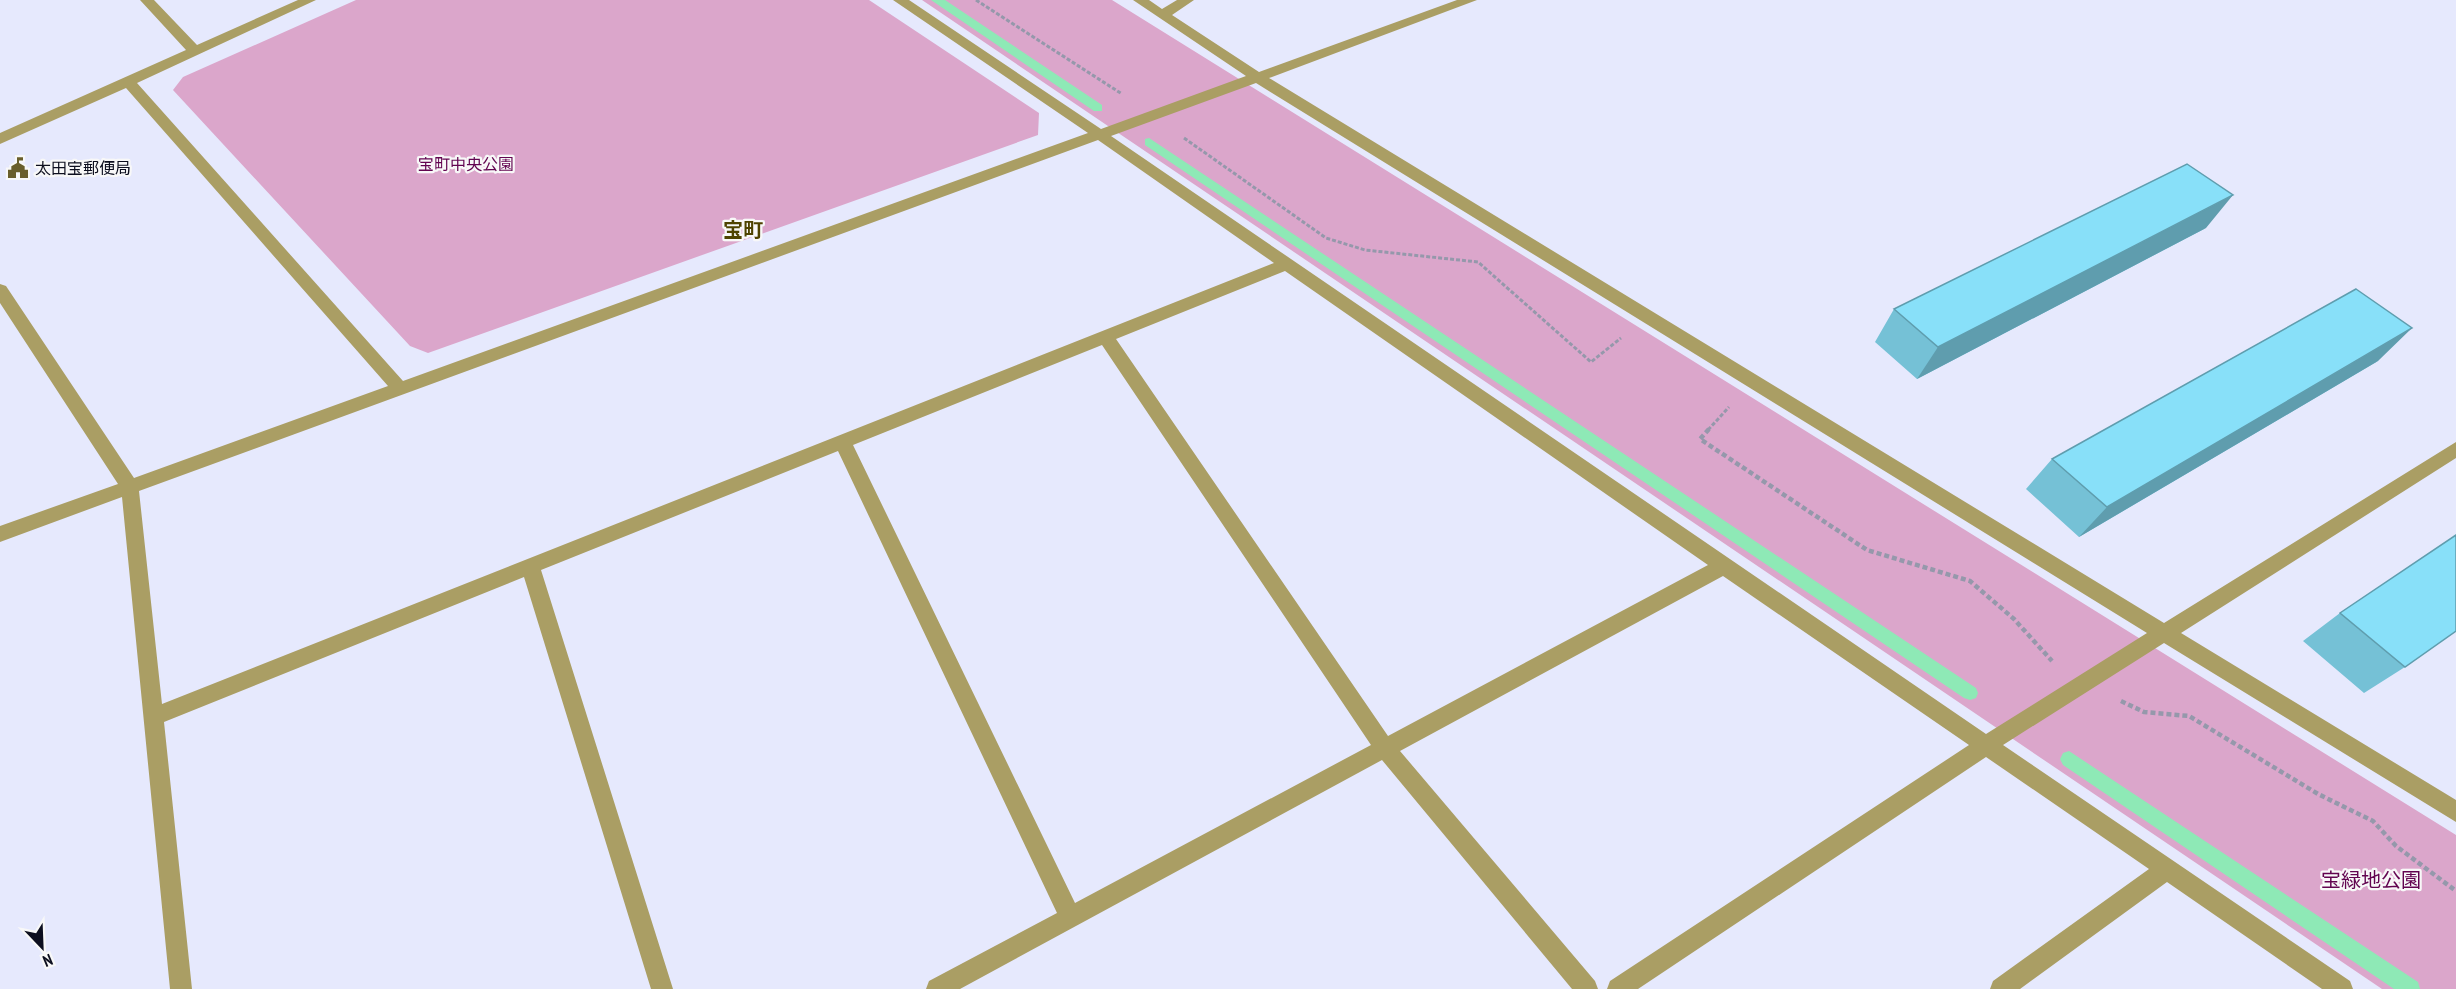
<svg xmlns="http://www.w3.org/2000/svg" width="2456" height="989" viewBox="0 0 2456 989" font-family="'PT Sans Narrow','Noto Sans JP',sans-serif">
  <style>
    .green { fill: #dba6cb }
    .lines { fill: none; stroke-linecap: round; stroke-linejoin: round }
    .stream { fill: #8ee9b6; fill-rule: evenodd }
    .path-far1 { stroke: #9598ab; stroke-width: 3; stroke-dasharray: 4 2; stroke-linecap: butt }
    .path { stroke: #9598ab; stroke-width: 4.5; stroke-dasharray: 5 3; stroke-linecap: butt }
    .minor { fill: #aa9e64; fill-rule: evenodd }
    .wall { fill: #75c1d6 }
    .shaded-wall { fill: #5f9dae }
    .building { fill: #88e0f9; stroke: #5f9dae; stroke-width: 1.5 }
    .labels { text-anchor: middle; stroke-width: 4.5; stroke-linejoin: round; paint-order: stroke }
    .park-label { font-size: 16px; fill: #620450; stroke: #f8f8f8 }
    .poi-label { font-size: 16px; fill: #0d0f1f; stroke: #f8f8f8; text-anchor: start }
    .quarter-label { font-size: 20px; font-weight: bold; fill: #4e4300; stroke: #f8f8f8 }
    .near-park-label { font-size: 20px; fill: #620450; stroke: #f8f8f8 }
  </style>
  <rect width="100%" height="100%" fill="#e6e9fd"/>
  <path class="green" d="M356 0H869L1039 113 1038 135 428 353 410 346 173 90 183 77Z
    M922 0H1112L2456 835V989H2382Z"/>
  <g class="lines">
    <path class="stream" d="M931 0H945L1102 105V111H1094Z
      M1149 138 1976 688 1978 693 1976 698 1970 700 1964 698 1145 145V139Z
      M2069 751 2418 982 2420 989H2394L2063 765 2060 759 2063 753Z"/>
    <path class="path-far1" d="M976 0 1122 94
      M1184 138 1326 238 1365 250 1478 262 1591 362 1621 338
      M1708 430 1729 407"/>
    <path class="path" d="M1709 429 1700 439 1867 550 1970 581 2014 619 2052 661
      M2121 701 2144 712 2189 716 2318 794 2373 821 2396 846 2456 891"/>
    <path class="minor" d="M140 0H154L197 45 298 0H316L137 83 403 381 1088 133 893 0H909L1101 129 1246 76 1133 0H1149L1162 9 1177 0H1194L1172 15 1259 72 1457 0H1477L1269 78 2164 623 2456 442V458L2181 633 2456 800V822L2164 643 2003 745 2350 981 2353 989H2322L2167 882 2020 989H1990L1993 981 2149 869 1986 757 1638 989H1607L1610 981 1969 745 1723 576 1400 751 1595 981 1598 989H1572L1382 760 960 989H926L929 981 1057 913 838 451 541 570 673 989H651L524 577 164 722 192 989H170L122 497 0 542V526L118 484 0 303V284L6 286 134 478 388 386 126 88 0 144V133L186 50ZM1256 83 2147 633 1986 734 1111 136ZM1098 140 1274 263 162 704 139 491ZM1285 271 1708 565 1388 736 1116 339ZM1102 345 1371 745 1075 903 853 445Z"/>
  </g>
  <path class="wall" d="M2206 228 1917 379 1875 342 1894 309Z
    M2378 361 2079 537 2026 489 2052 459Z
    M2340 613 2405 667 2364 693 2303 641Z"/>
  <path class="shaded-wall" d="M2233 195 2206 228 1917 379 1938 347Z
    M2412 328 2378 361 2079 537 2107 507Z"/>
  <path class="building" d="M2187 164 2233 195 1938 347 1894 309Z
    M2356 289 2412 328 2107 507 2052 459Z
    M2456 535V631L2405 667 2340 613Z"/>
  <defs>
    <symbol id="civic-bare" viewBox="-9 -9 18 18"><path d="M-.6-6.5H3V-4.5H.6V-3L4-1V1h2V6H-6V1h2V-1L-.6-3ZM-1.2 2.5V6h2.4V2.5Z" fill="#695e2b" stroke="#f8f8f8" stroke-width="2.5" paint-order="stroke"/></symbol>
  </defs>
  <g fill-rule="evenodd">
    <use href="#civic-bare" x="3" y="153" width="30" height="30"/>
  </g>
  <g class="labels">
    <g class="park-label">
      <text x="466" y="170">宝町中央公園</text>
    </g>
    <g class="poi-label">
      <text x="35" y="174">太田宝郵便局</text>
    </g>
    <g class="quarter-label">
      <text x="743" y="237">宝町</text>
    </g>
    <g class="near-park-label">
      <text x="2371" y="887">宝緑地公園</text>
    </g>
  </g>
  <g transform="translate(42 947) rotate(157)" stroke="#f8f8f8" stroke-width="4.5" paint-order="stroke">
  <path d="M0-4.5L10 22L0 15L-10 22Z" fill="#0d0f1f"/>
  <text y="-9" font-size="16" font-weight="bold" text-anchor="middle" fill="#0d0f1f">N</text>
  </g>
</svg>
